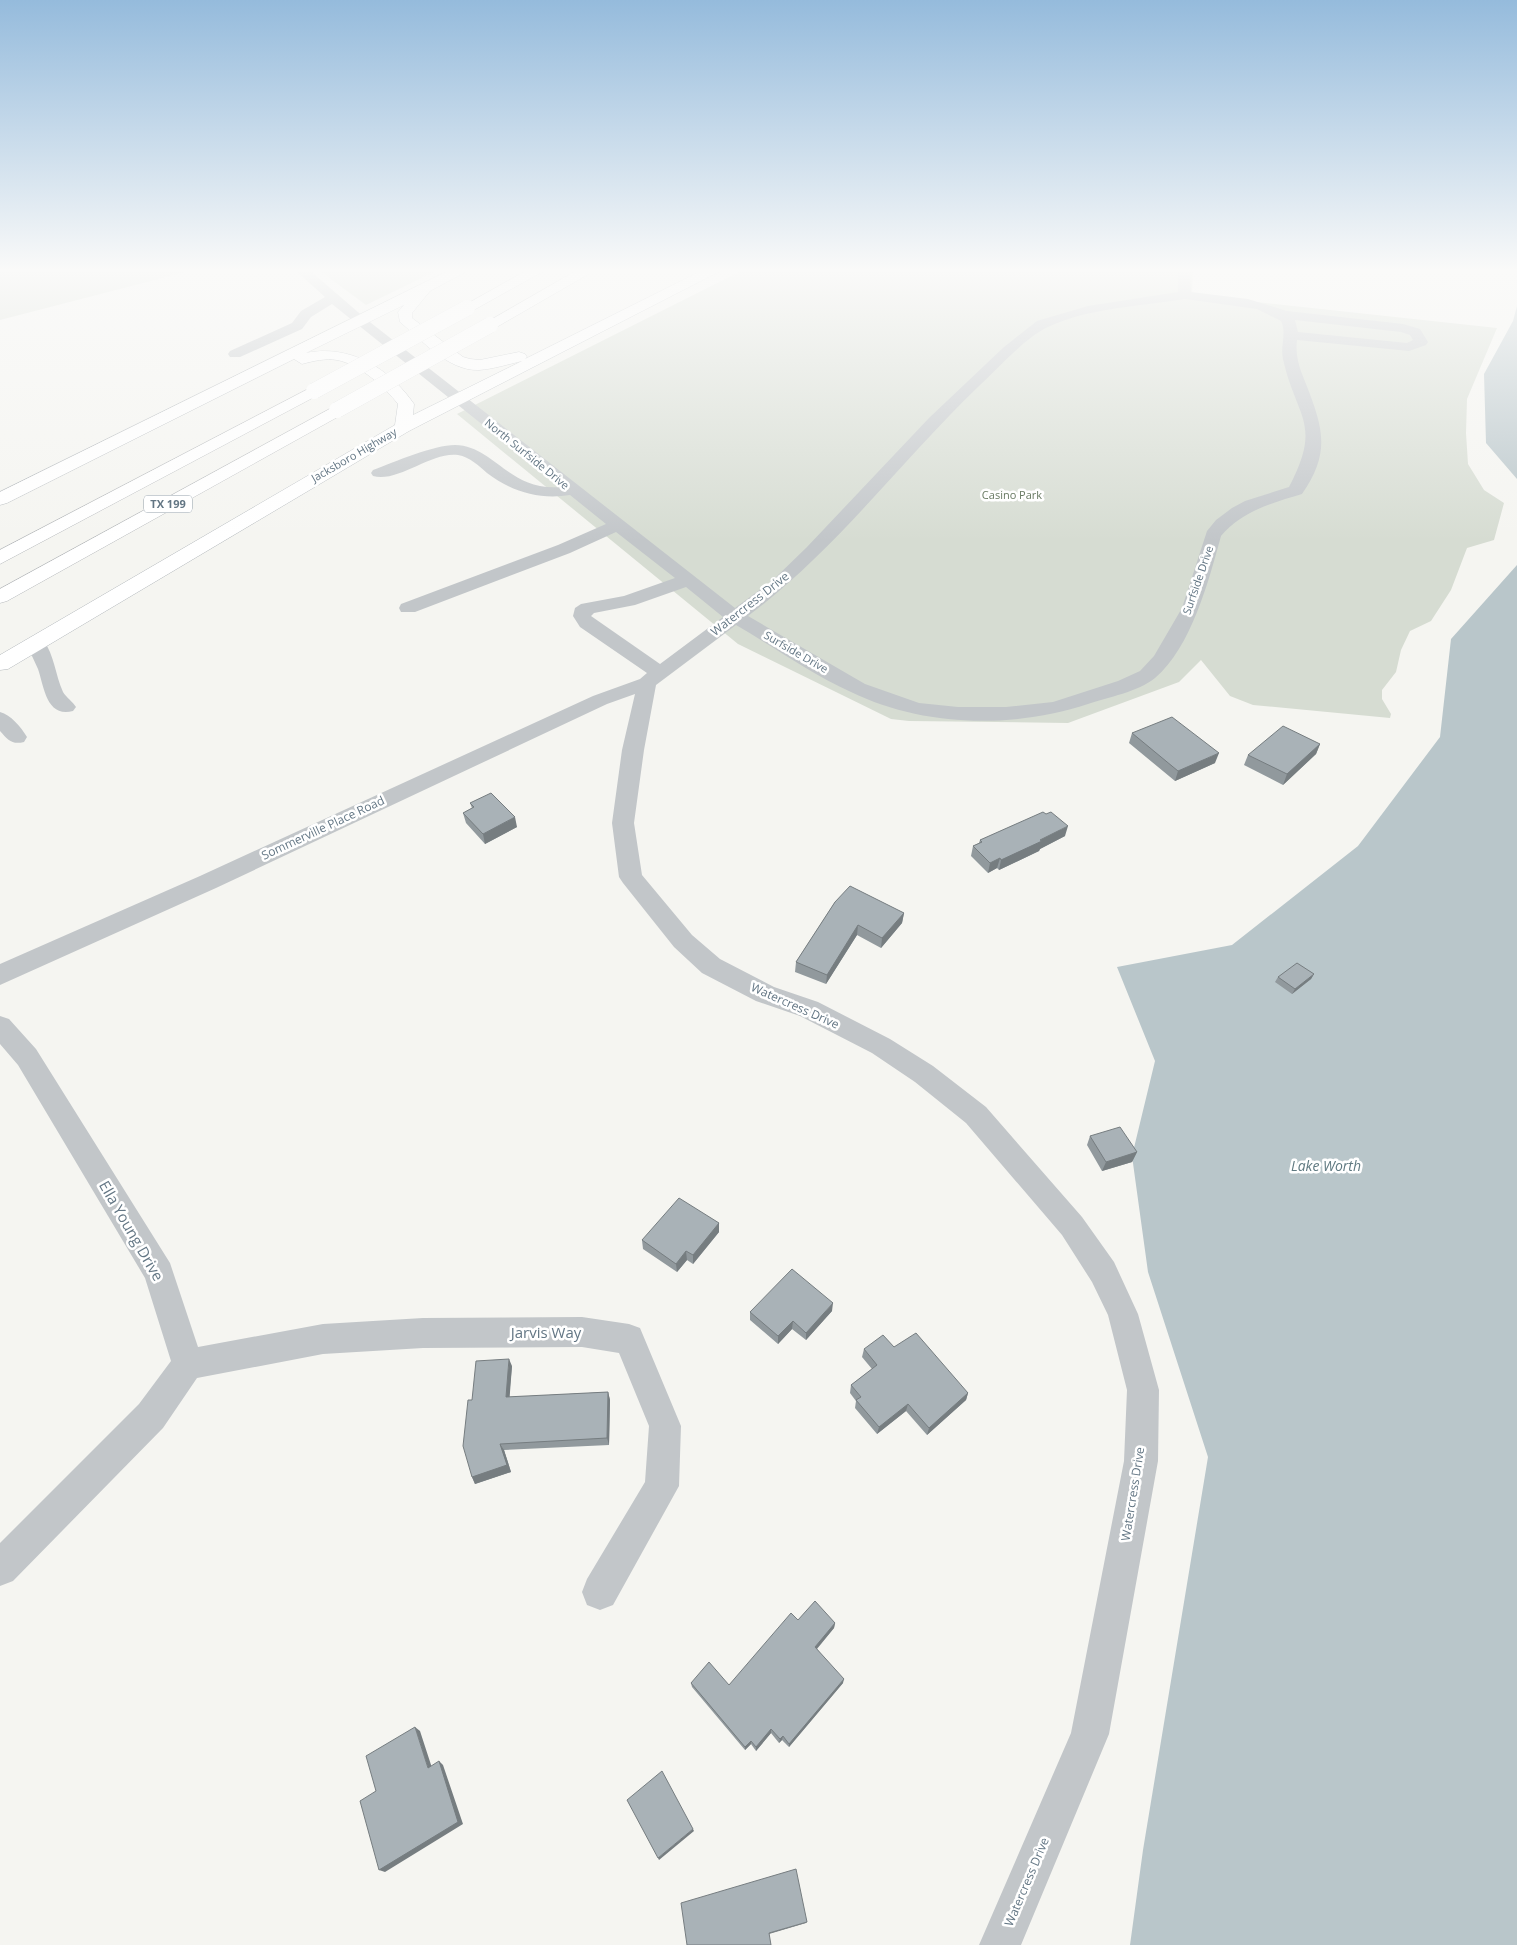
<svg xmlns="http://www.w3.org/2000/svg" width="1517" height="1945" viewBox="0 0 1517 1945" font-family="'Open Sans',sans-serif">
  <style>
    .green { fill: #d6dcd2 }
    .water { fill: #b9c6ca }
    .lines { fill: none; stroke-linecap: round; stroke-linejoin: round }
    .major-casing { stroke: #b3b8bc; stroke-width: 1 }
    .highway-casing { stroke: #b5b8bb; stroke-width: 1 }
    .minor { fill: #c2c6c9; fill-rule: evenodd }
    .major { fill: #fff; fill-rule: evenodd }
    .highway { fill: #fff; fill-rule: evenodd }
    .highway-bridge-casing { stroke: #b5b8bb; stroke-width: 16; stroke-linecap: butt }
    .highway-bridge { stroke: #fff; stroke-width: 16 }
    .wall { fill: #91999d }
    .shaded-wall { fill: #767d80 }
    .building { fill: #a9b2b7; stroke: #767d80 }
    .labels { text-anchor: middle; stroke-width: 5; stroke-linejoin: round; paint-order: stroke }
    .far-street-label { font-size: 11px; fill: #637684; stroke: #fff }
    .far-park-label { font-size: 11px; fill: #687a62; stroke: #fff }
    .shield { fill: #fff; stroke: #929fa9; stroke-width: 1 }
    .shield-label { font-size: 11px; font-weight: bold; fill: #637684 }
    .street-label { font-size: 12px; fill: #637684; stroke: #fff }
    .water-label { font-size: 14px; font-style: italic; fill: #5f7981; stroke: #fff }
    .near-street-label { font-size: 15px; fill: #637684; stroke: #fff }
  </style>
  <rect width="100%" height="100%" fill="#f5f5f1"/>
  <path class="green" d="M0 268H201L0 320Z
    M316 268H442L366 305Z
    M747 268H1193L1192 295 1497 328 1467 399 1466 433 1468 464 1484 490 1504 503 1494 540 1467 548 1451 590 1431 621 1410 631 1401 650 1396 672 1382 690V699L1391 714 1390 718 1253 705 1230 696 1201 660 1179 682 1068 723 909 721 891 719 738 644 457 414Z"/>
  <path class="water" d="M1517 306V479L1486 443 1484 374 1513 321Z
    M1517 565V1945H1130L1143 1850 1208 1457 1148 1272 1132 1156 1155 1061 1117 967 1232 945 1358 846 1440 737 1451 639Z"/>
  <g class="lines">
    <defs>
      <path id="major" d="M454 268H473L430 291 412 313V318L463 357 470 359 480 360 519 352 525 354 527 357 525 359 707 268H726L409 431 8 669 0 670V655L395 425 398 404C385 387 359 364 337 360 326 358 313 361 302 364L294 359 7 503 0 505V492ZM404 305 398 312 400 322C422 340 448 371 479 370 493 369 509 364 522 361L413 415 414 404C389 368 350 344 306 353Z"/>
      <path id="highway" d="M531 268H549L472 311H462L460 308Z
        M581 268H599L495 328 490 330 482 325Z
        M314 386 320 388 322 391 320 394 0 564V550Z
        M337 405 343 406 345 410 343 414 7 601 0 603V589Z"/>
    </defs>
    <use href="#major" class="major-casing"/>
    <use href="#highway" class="highway-casing"/>
    <path class="minor" d="M293 268H307L366 319 735 608 773 580 807 547 929 418 1004 347 1037 321 1088 306 1178 292V268H1190L1191 292 1248 299 1287 311 1403 324 1420 329 1428 342 1426 345 1409 351 1297 340C1295 357 1300 369 1306 384 1323 428 1331 452 1302 494 1272 503 1242 511 1221 536 1209 580 1191 648 1155 678 1138 692 1108 697 1088 704 1012 729 923 727 851 692 811 674 774 647 736 625L656 685 644 750 634 823 642 875 692 935 720 959 774 987 818 1002 890 1039 933 1066 986 1107 1082 1217 1114 1262 1138 1314 1159 1390 1158 1461 1109 1734 1021 1945H979L1071 1733 1124 1461 1127 1390 1108 1315 1092 1282 1062 1235 966 1123 915 1082 872 1053 800 1016 756 1001 702 973 674 947 623 883 619 877 612 823 622 750 635 694 607 704 216 888 0 985V964L200 876 593 696 640 679 647 673 580 627 573 616 575 608 581 604 624 596 675 578 616 532 570 553 415 612H401L399 608 401 604 558 545 606 524 570 495C540 500 512 492 487 473 479 466 470 457 458 455 432 451 398 483 373 476L371 473 373 470C394 462 434 445 455 445 495 446 508 491 560 487L332 304 311 317 302 329 240 357H230L228 354 230 351 292 323 301 311 325 297ZM1185 299 1257 309 1281 321C1287 333 1280 346 1283 359 1296 418 1323 423 1289 487L1245 501 1232 508 1216 520 1207 531 1182 608 1154 656 1140 671 1118 681 1053 702 1006 707H958L919 703 865 684 748 616C835 551 901 461 979 386 996 370 1027 336 1048 327 1087 308 1142 306 1185 299ZM1295 320 1401 332 1410 335 1413 340 1407 343 1298 332ZM686 587 723 617 660 664 591 616 594 613 635 605Z
      M36 637 43 639C55 657 55 674 63 692 66 697 73 702 76 707L73 711C46 718 44 686 38 669 34 660 30 652 26 643L29 639Z
      M0 712C11 715 21 727 27 737L24 742C12 745 8 740 0 731Z
      M0 1016 9 1019 36 1049 170 1263 198 1347 323 1324 423 1318 582 1317 629 1324 640 1328 681 1426 679 1486 613 1605 600 1610 587 1605 582 1592 587 1579 645 1482 649 1426 619 1353 582 1347 423 1348 323 1354 197 1378 163 1428 13 1581 0 1586V1543L139 1404 171 1361 145 1278 18 1065 0 1044Z"/>
    <use href="#major" class="major"/>
    <use href="#highway" class="highway"/>
    <defs>
      <path id="highway-bridge" d="M314 391 467 308
        M337 410 490 325"/>
    </defs>
    <use href="#highway-bridge" class="highway-bridge-casing"/>
    <use href="#highway-bridge" class="highway-bridge"/>
  </g>
  <path class="wall" d="M1132 733 1215 763 1175 781 1129 743Z
    M1320 744 1316 754 1283 785 1244 765 1248 755Z
    M470 803 517 827 485 844 466 823 463 813 472 808Z
    M1046 814 1065 836 1040 849 1039 851 999 870 997 868 988 873 971 856 973 846 979 843 980 840Z
    M835 902 904 913 902 923 881 948 857 935 826 984 795 972 796 962Z
    M1314 974 1311 979 1292 994 1275 982 1278 977Z
    M1090 1136 1137 1152 1132 1162 1102 1171 1087 1145Z
    M719 1223V1232L693 1264 687 1260 677 1272 643 1249 642 1240Z
    M832 1311 806 1340 792 1329 778 1344 750 1320V1312Z
    M894 1347 968 1393 966 1400 927 1435 906 1411 877 1434 855 1408 856 1401 850 1393 851 1385 872 1369 862 1357 864 1349Z
    M512 1366 509 1397 608 1392 610 1400 609 1445 504 1450 511 1472 475 1484 472 1477V1400Z
    M798 1620 835 1623 834 1628 817 1649 843 1683 789 1747 782 1740 779 1743 771 1733 756 1751 751 1744 745 1750 692 1687 691 1683 729 1685Z"/>
  <path class="shaded-wall" d="M1320 744 1316 754 1283 785 1287 774Z
    M1219 753 1215 763 1175 781 1178 771Z
    M515 817 517 827 485 844 483 834Z
    M1068 826 1065 836 1040 849 1039 851 999 870 1001 860Z
    M1000 858 997 868 988 873 990 863Z
    M904 913 902 923 881 948 882 938Z
    M858 925 857 935 826 984 827 975Z
    M1314 974 1311 979 1292 994 1295 989Z
    M1137 1152 1132 1162 1102 1171 1106 1162Z
    M719 1223V1232L693 1264V1255Z
    M686 1251 687 1260 677 1272 676 1264Z
    M833 1303 832 1311 806 1340V1333Z
    M793 1321 792 1329 778 1344V1336Z
    M509 1359 512 1366 509 1405 506 1397Z
    M608 1392 610 1400 609 1445 607 1438Z
    M968 1393 966 1400 927 1435 929 1428Z
    M908 1404 906 1411 877 1434 879 1427Z
    M500 1444 504 1450 511 1472 475 1484 472 1477Z
    M835 1623 834 1628 814 1652 815 1647Z
    M844 1679 843 1683 789 1747V1744Z
    M415 1727 420 1731 433 1771 428 1768Z
    M771 1729V1733L756 1751V1747Z
    M783 1736 782 1740 779 1743 780 1739Z
    M751 1741V1744L745 1750V1747Z
    M439 1761 443 1765 463 1824 385 1872 379 1870Z
    M693 1829 694 1831 659 1860 658 1858Z
    M807 1922 806 1923 769 1934V1933Z"/>
  <path class="building" d="M1172 717 1219 753 1178 771 1132 733Z
    M1283 726 1320 744 1287 774 1248 755Z
    M491 793 515 817 483 834 463 813 474 807 470 803Z
    M1043 812 1046 814 1051 812 1068 826 1040 840 1042 841 1001 860 1000 858 990 863 973 846 982 842 980 840Z
    M850 886 904 913 882 938 858 925 827 975 796 962 835 902Z
    M1297 963 1314 974 1295 989 1278 977Z
    M1120 1127 1137 1152 1106 1162 1090 1136Z
    M679 1198 719 1223 693 1255 686 1251 676 1264 642 1240Z
    M792 1269 833 1303 806 1333 793 1321 778 1336 750 1312Z
    M916 1333 968 1393 929 1428 908 1404 879 1427 856 1400 861 1397 851 1385 877 1365 864 1349 883 1335 894 1347Z
    M509 1359 506 1397 608 1392 607 1438 500 1444 507 1465 472 1477 463 1446 468 1400H472L476 1361Z
    M815 1601 835 1623 815 1647 844 1679 789 1744 783 1736 780 1739 771 1729 756 1747 751 1741 745 1747 691 1683 709 1662 729 1685 791 1613 798 1620Z
    M415 1727 428 1768 439 1761 458 1822 379 1870 360 1801 376 1791 366 1756Z
    M662 1771 693 1829 658 1858 627 1800Z
    M796 1869 807 1922 769 1933 771 1945H687L681 1903Z"/>
  <linearGradient id="sky" x2="0" y2="1"><stop stop-color="#95bbdc"/><stop offset="0.5" stop-color="#fafaf9"/><stop offset="1" stop-color="#fafaf9" stop-opacity="0"/></linearGradient>
  <rect width="1517" height="541" fill="url(#sky)"/>
  <g class="labels">
    <g class="far-street-label">
      <text transform="translate(527 454) rotate(39)" y="4">North Surfside Drive</text>
      <text transform="translate(354 455) rotate(-30)" y="4">Jacksboro Highway</text>
      <text transform="translate(1198 580) rotate(-71)" y="4">Surfside Drive</text>
      <text transform="translate(796 652) rotate(30)" y="4">Surfside Drive</text>
    </g>
    <g class="far-park-label">
      <text x="1012" y="499">Casino Park</text>
    </g>
    <rect class="shield" x="144" y="495.5" width="48" height="17" rx="4"/>
    <g class="shield-label">
      <text x="168" y="508">TX 199</text>
    </g>
    <g class="street-label">
      <text transform="translate(750 604) rotate(-38)" y="4">Watercress Drive</text>
      <text transform="translate(323 828) rotate(-25)" y="4">Sommerville Place Road</text>
      <text transform="translate(795 1006) rotate(24)" y="4">Watercress Drive</text>
      <text transform="translate(1133 1494) rotate(-81)" y="4">Watercress Drive</text>
      <text transform="translate(1027 1882) rotate(-67)" y="4">Watercress Drive</text>
    </g>
    <g class="water-label">
      <text x="1326" y="1171">Lake Worth</text>
    </g>
    <g class="near-street-label">
      <text transform="translate(131 1231) rotate(60)" y="5">Ella Young Drive</text>
      <text x="546" y="1338">Jarvis Way</text>
    </g>
  </g>
</svg>
